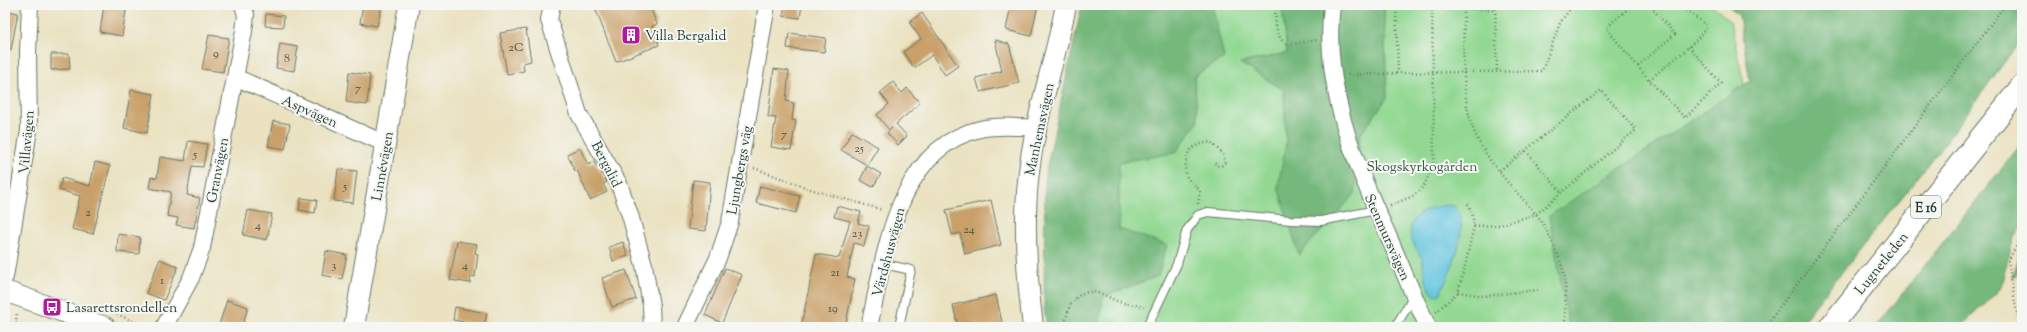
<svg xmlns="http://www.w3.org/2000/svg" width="2027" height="332" viewBox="0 0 2027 332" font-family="'Sorts Mill Goudy',serif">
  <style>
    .green { fill: #92d892; stroke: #588a63 }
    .forest { fill: #75b87c; stroke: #4a7a58 }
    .water { fill: #61c4df; stroke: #40808a }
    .building { fill: #c9a069 }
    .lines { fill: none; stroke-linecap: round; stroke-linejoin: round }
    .service-casing { stroke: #667765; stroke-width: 10 }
    .minor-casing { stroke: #667765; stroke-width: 18 }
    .tertiary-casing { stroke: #667765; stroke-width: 22 }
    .trunk-casing { stroke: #667765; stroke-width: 24 }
    .path { stroke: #667765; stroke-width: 2.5; stroke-dasharray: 1 3; stroke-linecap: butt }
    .service { stroke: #fff; stroke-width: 8 }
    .minor { stroke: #fff; stroke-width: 16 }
    .tertiary { stroke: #fff; stroke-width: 20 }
    .trunk { stroke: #fff; stroke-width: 22 }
    .labels { text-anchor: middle; stroke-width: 4; stroke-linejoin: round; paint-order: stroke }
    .number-label { font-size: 12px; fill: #4a5641 }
    .shield { fill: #f6f6f2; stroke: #60746d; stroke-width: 1 }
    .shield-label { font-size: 13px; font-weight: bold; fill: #1f3d34 }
    .poi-label { font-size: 14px; fill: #1f3d34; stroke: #f6f6f2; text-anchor: start }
    .street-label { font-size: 14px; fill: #1f3d34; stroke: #f6f6f2 }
    .park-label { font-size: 14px; fill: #365c47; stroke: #f6f6f2 }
  </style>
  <rect width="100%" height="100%" fill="#f6f6f2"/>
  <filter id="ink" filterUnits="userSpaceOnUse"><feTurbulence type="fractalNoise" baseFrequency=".025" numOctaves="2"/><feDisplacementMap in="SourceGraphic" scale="8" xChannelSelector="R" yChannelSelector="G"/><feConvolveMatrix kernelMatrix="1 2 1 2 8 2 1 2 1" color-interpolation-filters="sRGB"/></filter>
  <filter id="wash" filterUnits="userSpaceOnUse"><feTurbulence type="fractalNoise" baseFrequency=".012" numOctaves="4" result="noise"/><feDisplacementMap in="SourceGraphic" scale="16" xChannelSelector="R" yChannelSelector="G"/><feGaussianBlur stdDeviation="0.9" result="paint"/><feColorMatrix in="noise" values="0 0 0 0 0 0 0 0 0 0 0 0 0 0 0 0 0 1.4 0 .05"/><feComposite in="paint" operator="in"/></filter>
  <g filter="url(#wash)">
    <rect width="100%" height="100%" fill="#eae2c1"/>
    <path class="green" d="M1188 5H1712L1730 21 1744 84 1645 327H1099L1102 165Z"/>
    <path class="forest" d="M1082 5H1212L1224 58 1194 76 1198 122 1175 153 1119 162V229L1167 245 1158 276 1103 297 1099 327H1047L1044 308 1045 175Z
      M1282 5H1384L1387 98 1360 135 1355 194 1299 255 1278 187 1286 144 1284 90 1240 63 1287 53Z
      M1728 5H2022V38L1942 147 1798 327H1569L1549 216 1750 81 1739 16Z
      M2022 143V227L2014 237 2000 289 1960 327H1876Z
      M2022 247V269L2012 279 2019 251Z"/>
    <path class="water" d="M1448 205 1454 206C1473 225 1449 274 1440 294L1437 295C1424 291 1425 270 1422 259 1420 253 1415 248 1413 243 1402 216 1428 207 1448 205Z"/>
    <g id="blocks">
      <path class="building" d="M104 5H127L122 36 100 32Z
        M363 5H382L377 26 360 23Z
        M594 5H644L645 9 650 7 657 24 652 26 659 45 616 62Z
        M785 5H802L800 18 783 16Z
        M1011 5H1038L1031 36 1006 30Z
        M5 10 18 13 11 50 5 49Z
        M922 13 958 66 945 75 932 55 914 68 903 52 921 39 909 22Z
        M266 14 284 16 283 27 265 26Z
        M526 29 531 61 523 63 524 71 507 74 500 33Z
        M789 33 826 38 824 52 787 48Z
        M209 35 229 38 223 72 202 69Z
        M995 40 1009 44 1019 83 980 92 976 78 1002 71Z
        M280 44 298 47 294 71 276 68Z
        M51 54H69L70 69 51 70Z
        M774 69 789 71 786 101 794 103 792 120 796 121 791 150 771 147 776 118 768 117Z
        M349 72 370 75 367 105 346 102Z
        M893 82 902 93 907 88 920 103 896 124 907 136 898 145 887 133 892 128 889 130 877 115 889 104 880 93Z
        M131 90 154 94 147 133 124 128Z
        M273 121 290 124 285 149 268 146Z
        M852 132 878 147 867 165 841 150Z
        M188 141 207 144 203 167 192 166 187 195 200 198 194 228 176 225 178 218 167 216 171 192 149 188 151 177 157 178 160 157 185 161Z
        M580 148 588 165 594 162 607 182 603 184 607 192 590 200 577 170 575 171 567 154Z
        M95 162 110 166 93 234 72 229 80 196 59 190 62 178 90 186Z
        M867 166 881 174 873 187 860 180Z
        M338 169 357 171 353 203 334 201Z
        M693 180 710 182 706 231 688 229Z
        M760 186 800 196 796 213 756 203Z
        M301 198 317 200 315 213 299 210Z
        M991 200 1001 245 965 254 960 233 952 235 946 210Z
        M837 206 861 212 858 223 869 226 864 246 854 243 847 277 855 279 845 327H801L816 254 839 258 850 221 834 217Z
        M248 210 272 214 267 240 243 235Z
        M118 234 140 237 139 254 117 252Z
        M457 241 477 244 475 253 478 254 475 277 471 276 470 283 450 280Z
        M623 242 628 256 613 261 609 247Z
        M326 251 347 255 342 279 322 275Z
        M160 259 178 267 164 300 146 293Z
        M725 268 742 275 722 323 705 315Z
        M626 270 636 299 612 307 602 278Z
        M996 295 1003 327H958L953 305Z
        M227 300 248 307 242 327H225L219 325Z
        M455 307 487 313 484 326 453 320Z"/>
    </g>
  </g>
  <g filter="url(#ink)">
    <use href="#blocks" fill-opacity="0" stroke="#667765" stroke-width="1"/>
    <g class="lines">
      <defs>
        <path id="service" d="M884 264 911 270 899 327
          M1147 327 1177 264 1187 230 1198 215 1208 212 1290 220 1321 221 1376 210
          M1395 327 1414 296"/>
        <path id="minor" d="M552 5 549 20 579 114 619 184 630 215 644 265 651 306 652 327
          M1332 5C1322 85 1355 164 1388 235 1401 266 1414 297 1428 327
          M235 77 386 144
          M5 277 29 130 28 52 30 5
          M164 327 191 278 202 248 244 31 246 15 243 5
          M685 327 718 258 730 222 767 5
          M869 327C885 257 895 149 980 129 998 125 1019 127 1037 128"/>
        <path id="tertiary" d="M5 291 105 327
          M354 327 409 5
          M1033 327C1027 279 1023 230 1028 181 1033 124 1055 62 1066 5"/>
        <path id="trunk" d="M1830 327 2022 86"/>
      </defs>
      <use href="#service" class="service-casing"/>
      <use href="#minor" class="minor-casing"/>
      <use href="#tertiary" class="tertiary-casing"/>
      <use href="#trunk" class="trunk-casing"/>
      <path class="path" d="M1275 5C1276 19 1274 36 1287 45L1317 40
        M1396 5 1398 72
        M1464 5C1464 41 1460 99 1474 131 1488 164 1512 186 1535 213 1546 225 1558 253 1563 270 1567 284 1565 311 1565 327
        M1495 5 1497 72
        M1632 5 1606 28 1649 80
        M1680 5 1707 26C1698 43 1665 66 1649 80L1685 118 1721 83 1688 46
        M1464 9H1495
        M1638 66 1675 34 1649 5
        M1348 75 1398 73 1542 71 1560 23 1573 5
        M1526 151 1562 193
        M754 168 813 190 883 210
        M1198 204 1200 191C1196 186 1190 182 1187 177 1185 172 1185 167 1186 161 1188 147 1198 144 1211 142L1223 154 1225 162 1222 165 1217 166 1214 162
        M1390 205C1421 194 1423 193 1434 160L1432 5
        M1474 226 1500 225 1536 214 1636 130 1601 90 1498 172
        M2022 236 2008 261 2017 314 2022 326
        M1458 292 1483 296 1538 290
        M1436 312 1458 292 1463 275 1474 226 1472 212 1467 202
        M117 314 145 327
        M15 327 17 313
        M1062 327C1067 320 1067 311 1071 304 1085 284 1100 293 1117 301 1125 304 1136 305 1144 307
        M1765 327 2005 5"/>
      <use href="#service" class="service"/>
      <use href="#minor" class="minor"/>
      <use href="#tertiary" class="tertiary"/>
      <use href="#trunk" class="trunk"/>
    </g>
  </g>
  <defs>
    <symbol id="building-square" viewBox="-11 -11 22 22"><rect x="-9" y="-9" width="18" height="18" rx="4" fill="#b5179e" stroke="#f6f6f2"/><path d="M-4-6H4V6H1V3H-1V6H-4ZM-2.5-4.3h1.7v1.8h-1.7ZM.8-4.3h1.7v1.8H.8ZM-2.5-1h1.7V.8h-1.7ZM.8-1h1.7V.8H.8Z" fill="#fff"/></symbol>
    <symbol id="bus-square" viewBox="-11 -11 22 22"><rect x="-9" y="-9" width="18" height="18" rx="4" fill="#b5179e" stroke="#f6f6f2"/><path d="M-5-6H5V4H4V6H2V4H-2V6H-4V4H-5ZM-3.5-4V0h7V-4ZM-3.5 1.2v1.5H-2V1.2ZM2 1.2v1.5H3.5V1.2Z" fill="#fff"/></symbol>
  </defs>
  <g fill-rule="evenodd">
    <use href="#building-square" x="620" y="24" width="22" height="22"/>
    <use href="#bus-square" x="41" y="296" width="22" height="22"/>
  </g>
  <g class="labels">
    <g class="number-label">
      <text x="516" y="51">2C</text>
      <text x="216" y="57">9</text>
      <text x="287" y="62">8</text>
      <text x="358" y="92">7</text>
      <text x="784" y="138">7</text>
      <text x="859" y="152">25</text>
      <text x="195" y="158">5</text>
      <text x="345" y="190">5</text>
      <text x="88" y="216">2</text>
      <text x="258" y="229">4</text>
      <text x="969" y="233">24</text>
      <text x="857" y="237">23</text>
      <text x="334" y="269">3</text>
      <text x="465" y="269">4</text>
      <text x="835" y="276">21</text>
      <text x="162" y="284">1</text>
      <text x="833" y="312">19</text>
    </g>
    <rect class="shield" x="1911" y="196" width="30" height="22" rx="3"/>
    <g class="shield-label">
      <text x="1926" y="212">E 16</text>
    </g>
    <g class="poi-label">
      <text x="645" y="40">Villa Bergalid</text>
      <text x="66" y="312">Lasarettsrondellen</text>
    </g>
    <g class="street-label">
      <text transform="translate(310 111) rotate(24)" y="5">Aspvägen</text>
      <text transform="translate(1039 129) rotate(-78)" y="5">Manhemsvägen</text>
      <text transform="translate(26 142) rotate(-85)" y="5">Villavägen</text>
      <text transform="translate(607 164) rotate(63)" y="5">Bergalid</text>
      <text transform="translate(382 166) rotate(-80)" y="5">Linnévägen</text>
      <text transform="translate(217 170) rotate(-79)" y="5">Granvägen</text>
      <text transform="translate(739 170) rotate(-80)" y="5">Ljungbergs väg</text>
      <text transform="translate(1388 237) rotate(66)" y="5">Stenmursvägen</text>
      <text transform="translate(888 252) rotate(-75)" y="5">Värdshusvägen</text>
      <text transform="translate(1881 263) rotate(-51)" y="5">Lugnetleden</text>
    </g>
    <g class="park-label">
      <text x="1422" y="171">Skogskyrkogården</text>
    </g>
  </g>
  <rect width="2027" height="332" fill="none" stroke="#f6f6f2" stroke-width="20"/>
</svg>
